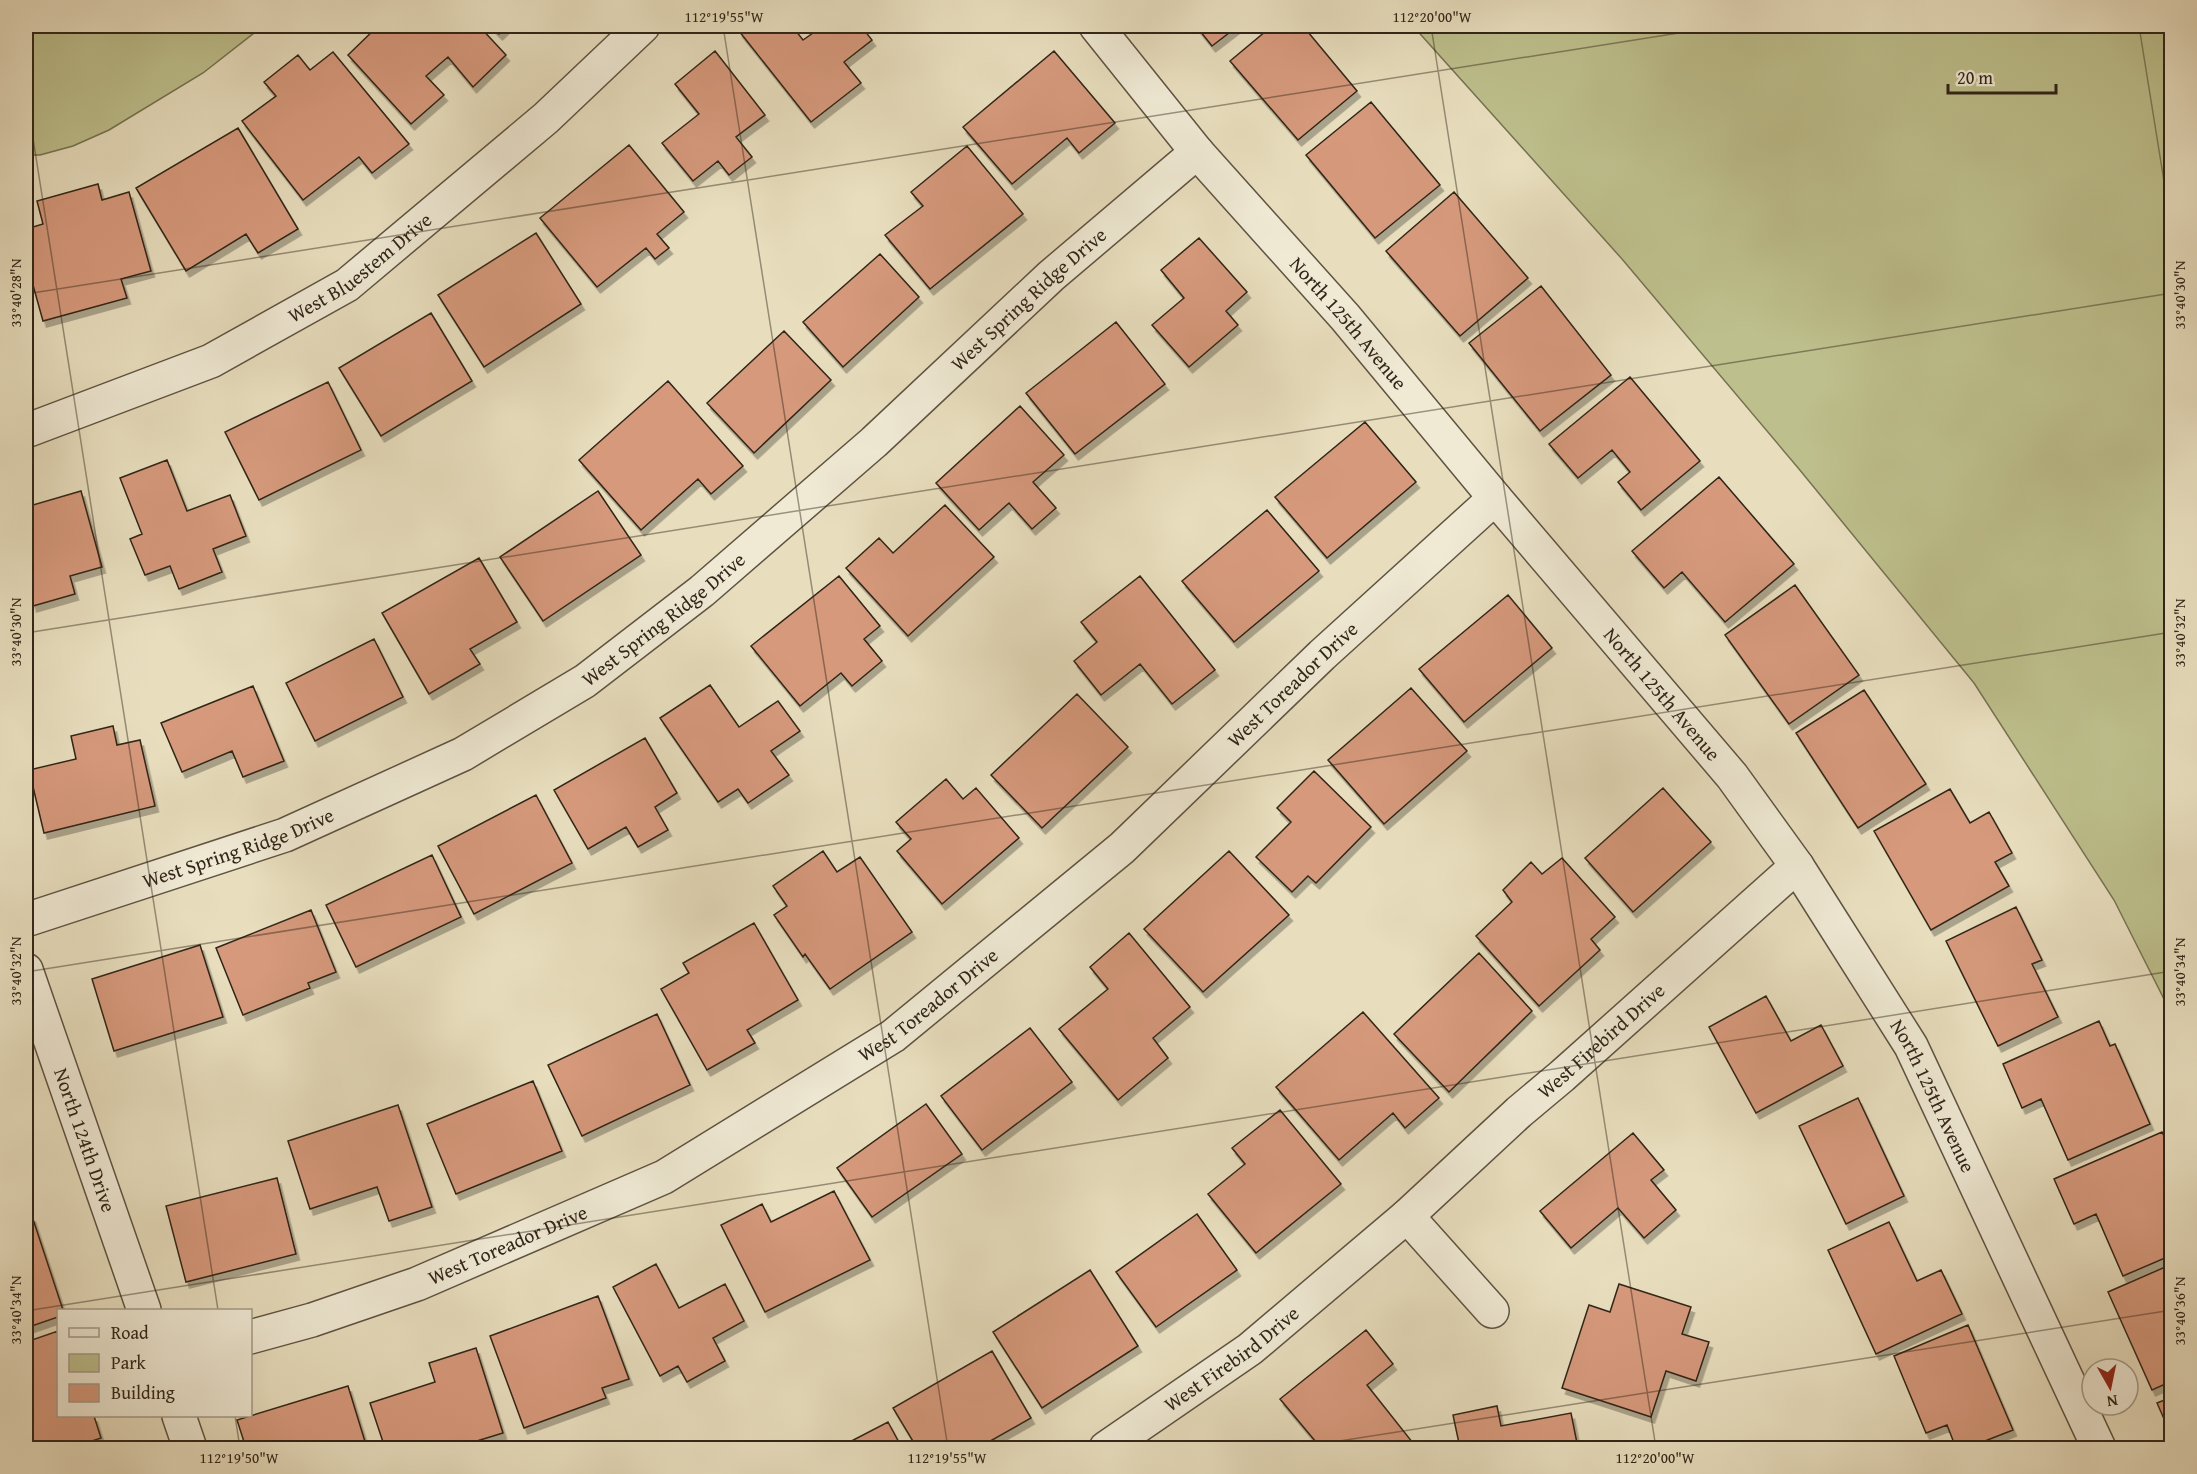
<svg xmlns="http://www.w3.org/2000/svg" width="2197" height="1474" viewBox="0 0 2197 1474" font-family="'Gentium Book Plus',serif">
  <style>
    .green { fill: #bdbf8c; stroke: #767252; stroke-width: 1.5 }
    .building { fill: #d6997c; stroke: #302518; stroke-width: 1.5; filter: url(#shadow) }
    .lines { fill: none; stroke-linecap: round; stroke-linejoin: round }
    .minor-casing { stroke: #5e5342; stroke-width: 36 }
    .minor { stroke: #f0ead5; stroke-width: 33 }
    .ticks { fill: none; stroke: #302518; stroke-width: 1.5; stroke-opacity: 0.45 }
    .labels { text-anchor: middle; stroke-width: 4.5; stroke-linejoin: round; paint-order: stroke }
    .street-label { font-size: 20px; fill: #302518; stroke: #f0ead5 }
    .neatline { fill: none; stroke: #302518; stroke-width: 2 }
    .ticks-label { font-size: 15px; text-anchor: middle; fill: #302518 }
  </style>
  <defs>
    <filter id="shadow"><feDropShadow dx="3.5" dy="6" stdDeviation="0" flood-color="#0004"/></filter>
  </defs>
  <rect width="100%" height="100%" fill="#e8debe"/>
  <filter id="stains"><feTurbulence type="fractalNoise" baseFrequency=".00333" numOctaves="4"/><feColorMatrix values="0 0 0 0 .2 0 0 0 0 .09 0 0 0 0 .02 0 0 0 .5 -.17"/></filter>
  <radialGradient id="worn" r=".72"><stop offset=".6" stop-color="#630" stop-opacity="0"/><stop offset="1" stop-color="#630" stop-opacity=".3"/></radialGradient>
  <path class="green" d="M26 26H263L203 73 109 130 73 146 40 155H26Z
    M1413 26H2171V1013L2114 900 1974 683 1799 469 1622 259Z"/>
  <path class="building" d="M378 26H479L506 55 473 87 448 57 426 76 444 95 411 124 348 55Z
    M491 26H507L499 34Z
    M745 26H792L803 40 823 26H861L872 40 844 62 861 83 811 122 739 31Z
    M1196 26H1238L1212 46Z
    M1272 26H1303L1357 91 1298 140 1230 61Z
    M715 51 765 115 736 137 752 157 729 175 718 161 693 181 662 143 699 114 675 84Z
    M1054 51 1115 123 1079 153 1067 138 1012 184 963 127Z
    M333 52 409 144 372 173 359 157 303 200 242 121 276 96 264 82 298 55 310 70Z
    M1371 102 1440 185 1375 238 1306 155Z
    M238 128 298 229 258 253 246 234 186 271 136 188Z
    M629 145 684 212 657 234 669 248 655 259 646 248 597 287 540 218Z
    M967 146 1023 214 930 289 885 235 923 206 911 192Z
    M98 184 102 200 129 192 151 271 121 279 127 298 43 321 26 260V229L43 224 37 201Z
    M1454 192 1528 278 1460 336 1386 251Z
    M536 233 581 304 484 367 438 295Z
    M1199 238 1247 292 1226 311 1238 325 1189 367 1152 325 1184 298 1161 270Z
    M880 254 919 297 843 367 803 322Z
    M1541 286 1611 375 1540 431 1469 343Z
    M431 313 472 381 381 436 339 368Z
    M1116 322 1165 384 1075 454 1026 393Z
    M784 331 831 380 754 453 707 403Z
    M1630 377 1700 461 1641 510 1618 482 1630 472 1612 450 1578 478 1549 444Z
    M668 381 743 466 711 494 698 479 641 530 579 460Z
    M328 382 361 450 259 500 225 432Z
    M1020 406 1064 455 1033 482 1056 508 1032 529 1009 503 979 530 936 483Z
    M1365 422 1416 482 1327 558 1275 497Z
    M167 460 187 511 230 495 246 536 213 549 222 572 179 589 170 566 145 575 130 539 142 534 120 478Z
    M1719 477 1794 564 1725 622 1682 572 1664 588 1632 551Z
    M81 491 102 567 70 576 75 594 33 606 26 577V507Z
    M598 491 641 555 543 621 500 557Z
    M945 505 994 557 908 636 846 568 879 538 893 553Z
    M1267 510 1319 571 1234 642 1182 581Z
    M479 558 517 622 470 649 480 664 429 694 382 613Z
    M839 576 880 626 864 639 882 661 852 686 841 673 800 706 751 646Z
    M1140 576 1215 670 1172 704 1140 664 1101 695 1074 661 1097 642 1081 622Z
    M1795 585 1859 675 1789 724 1725 635Z
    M1508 595 1552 648 1464 722 1419 669Z
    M374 639 403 697 315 741 286 683Z
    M710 685 739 727 778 701 800 731 771 751 789 775 748 803 738 789 718 802 660 718Z
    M253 686 284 761 243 777 232 751 182 772 161 723Z
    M1411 688 1467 751 1384 824 1328 760Z
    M1864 690 1926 784 1858 828 1796 733Z
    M1077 694 1128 747 1042 828 991 775Z
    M113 726 117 745 140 740 155 806 44 833 29 770 76 759 71 736Z
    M645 738 677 793 655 807 668 830 638 847 626 827 588 849 554 790Z
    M1314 771 1371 827 1316 883 1308 876 1292 892 1256 857 1291 822 1277 808Z
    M946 779 963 799 976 788 1019 838 942 904 897 851 911 839 896 822Z
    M1663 788 1711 842 1633 912 1585 858Z
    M1950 789 1970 823 1989 812 2012 853 1995 862 2009 886 1931 930 1874 831Z
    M536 795 572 863 474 914 438 846Z
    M823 851 837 872 860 857 912 932 830 989 805 954 803 957 774 915 787 906 773 886Z
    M1229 851 1289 915 1203 992 1144 929Z
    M432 855 461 917 356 967 326 905Z
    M1562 858 1615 917 1591 939 1600 950 1539 1006 1476 936 1512 902 1503 890 1531 862 1542 874Z
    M2016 907 2042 960 2032 964 2058 1017 1998 1046 1946 941Z
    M311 910 336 972 308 983 310 988 243 1015 216 948Z
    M754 923 798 1000 747 1030 755 1043 707 1070 661 989 689 973 683 963Z
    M1129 933 1190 1007 1153 1038 1168 1058 1118 1100 1059 1029 1108 989 1090 967Z
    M200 945 223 1017 114 1051 92 979Z
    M1479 953 1532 1011 1449 1092 1394 1034Z
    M1766 996 1791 1041 1821 1025 1843 1066 1756 1113 1709 1027Z
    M1363 1012 1439 1098 1405 1128 1393 1113 1339 1160 1276 1087Z
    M657 1014 690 1085 582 1136 548 1065Z
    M2099 1021 2110 1046 2115 1044 2150 1124 2068 1160 2041 1099 2022 1108 2003 1064Z
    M1030 1028 1072 1082 982 1150 941 1096Z
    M533 1081 562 1151 456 1194 427 1124Z
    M1858 1098 1904 1196 1846 1224 1799 1126Z
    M926 1104 962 1154 872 1217 837 1168Z
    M398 1105 432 1207 389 1221 377 1187 310 1209 288 1141Z
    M1280 1110 1341 1184 1256 1253 1208 1194 1245 1164 1232 1148Z
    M2162 1132 2172 1153V1255L2123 1276 2096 1214 2074 1224 2054 1179Z
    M1633 1133 1664 1170 1651 1180 1676 1210 1644 1238 1618 1208 1571 1248 1540 1211Z
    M277 1178 296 1254 186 1282 166 1206Z
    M834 1191 870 1260 765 1312 721 1225 762 1204 771 1222Z
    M1197 1214 1237 1270 1156 1327 1116 1272Z
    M32 1216 63 1310H58V1317L26 1328V1219Z
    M1889 1222 1917 1281 1941 1270 1962 1314 1876 1354 1828 1250Z
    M656 1264 679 1308 725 1284 744 1321 713 1338 725 1361 687 1382 678 1366 660 1376 613 1287Z
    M2172 1264V1381L2152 1390 2108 1292Z
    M1090 1270 1138 1346 1042 1408 993 1332Z
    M1619 1284 1691 1307 1682 1334 1709 1342 1696 1381 1666 1371 1651 1417 1562 1388 1589 1305 1610 1312Z
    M598 1296 629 1379 602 1388 606 1398 524 1428 490 1336Z
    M1968 1325 2013 1430 1967 1448H1956L1947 1425 1926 1433 1894 1356Z
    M1366 1330 1393 1364 1367 1385 1413 1443 1406 1448H1321L1280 1399Z
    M58 1331V1416H94L101 1438 71 1448H26V1342Z
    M476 1348 503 1433 454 1448H385L370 1403 435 1382 429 1363Z
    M992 1351 1031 1418 978 1448H917L893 1408Z
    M348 1386 367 1448H246L237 1420Z
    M2172 1397V1437L2157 1403Z
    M1497 1406 1501 1426 1571 1413 1578 1448H1460L1453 1415Z
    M888 1422 902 1448H838Z"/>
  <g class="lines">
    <defs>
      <g id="minor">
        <path id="s1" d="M1096 26 1197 152 1345 317 1495 498 1732 776 1797 866 1911 1046 2099 1448"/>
        <path id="s2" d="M26 431 211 361 347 285 546 118 643 26"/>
        <path id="s3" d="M26 920 285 835 463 754 585 681 702 591 874 442 1051 276 1197 152"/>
        <path id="s4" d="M26 970 144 1310"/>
        <path d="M1407 1216 1492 1311"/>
        <path id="s5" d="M250 1337 312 1320 417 1284 664 1177 893 1036 1122 848 1322 655 1495 498"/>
        <path d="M179 1416 190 1448"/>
        <path id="s6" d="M1106 1448 1250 1349 1407 1216 1519 1112 1562 1076 1797 866"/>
      </g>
    </defs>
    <use href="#minor" class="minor-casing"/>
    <use href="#minor" class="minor"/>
  </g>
  <path class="ticks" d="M723 26 948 1448M1431 26 1656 1448M2139 26 2172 231M26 94 218 1310M26 294 1723 26M26 633 2172 293M26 972 2172 632M26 1311 2172 971M235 1416 240 1448M1295 1448 2172 1310"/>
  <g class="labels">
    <g class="street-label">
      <text dy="7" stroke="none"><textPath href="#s2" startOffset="374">West Bluestem Drive</textPath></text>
      <text dy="7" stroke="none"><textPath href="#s3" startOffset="1196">West Spring Ridge Drive</textPath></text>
      <text dy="7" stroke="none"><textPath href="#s1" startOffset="390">North 125th Avenue</textPath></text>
      <text dy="7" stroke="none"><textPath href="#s3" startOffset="710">West Spring Ridge Drive</textPath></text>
      <text dy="7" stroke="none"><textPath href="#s5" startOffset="1246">West Toreador Drive</textPath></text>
      <text dy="7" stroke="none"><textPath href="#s1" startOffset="876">North 125th Avenue</textPath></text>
      <text dy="7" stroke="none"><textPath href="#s3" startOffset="224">West Spring Ridge Drive</textPath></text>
      <text dy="7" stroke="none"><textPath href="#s5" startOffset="760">West Toreador Drive</textPath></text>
      <text dy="7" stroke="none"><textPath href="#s6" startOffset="642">West Firebird Drive</textPath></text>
      <text dy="7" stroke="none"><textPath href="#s1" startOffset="1362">North 125th Avenue</textPath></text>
      <text dy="7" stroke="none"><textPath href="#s4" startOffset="180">North 124th Drive</textPath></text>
      <text dy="7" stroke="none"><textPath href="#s5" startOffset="274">West Toreador Drive</textPath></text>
      <text dy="7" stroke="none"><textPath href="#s6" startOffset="154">West Firebird Drive</textPath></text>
    </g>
  </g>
  <rect width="2197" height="1474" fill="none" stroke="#e8debe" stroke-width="66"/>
  <rect x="57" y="1309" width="195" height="108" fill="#f0ead5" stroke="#a39b89" stroke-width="1.5"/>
  <rect x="69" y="1328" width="30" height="9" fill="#f0ead5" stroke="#a39b89" stroke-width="1.5"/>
  <text x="111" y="1339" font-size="18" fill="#302518">Road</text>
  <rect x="69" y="1354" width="30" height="18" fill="#bdbf8c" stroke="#a39b89" stroke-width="1.5"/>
  <text x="111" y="1369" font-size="18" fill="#302518">Park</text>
  <rect x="69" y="1384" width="30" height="18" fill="#d6997c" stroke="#a39b89" stroke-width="1.5"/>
  <text x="111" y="1399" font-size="18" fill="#302518">Building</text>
  <g transform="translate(2110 1387) rotate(171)"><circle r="28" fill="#f0ead5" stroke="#a39b89" stroke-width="1.5"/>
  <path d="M0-4.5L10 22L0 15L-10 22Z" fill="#8f2418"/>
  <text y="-9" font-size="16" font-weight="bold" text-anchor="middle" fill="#302518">N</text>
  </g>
  <path d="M1948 84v9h108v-9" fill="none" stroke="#302518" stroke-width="3"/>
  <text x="1957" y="84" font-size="18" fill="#302518" stroke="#f0ead5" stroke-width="4.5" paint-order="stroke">20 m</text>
  <rect x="33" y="33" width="2131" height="1408" class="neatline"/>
  <g class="ticks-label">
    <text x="724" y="22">112°19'55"W</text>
    <text x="1432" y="22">112°20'00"W</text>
    <text transform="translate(16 293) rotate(-90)" y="5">33°40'28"N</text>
    <text transform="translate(2180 295) rotate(-90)" y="5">33°40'30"N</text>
    <text transform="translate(16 632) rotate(-90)" y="5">33°40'30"N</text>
    <text transform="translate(2180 633) rotate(-90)" y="5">33°40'32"N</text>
    <text transform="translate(16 971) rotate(-90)" y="5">33°40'32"N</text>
    <text transform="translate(2180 972) rotate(-90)" y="5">33°40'34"N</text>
    <text transform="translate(16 1310) rotate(-90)" y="5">33°40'34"N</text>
    <text transform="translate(2180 1311) rotate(-90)" y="5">33°40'36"N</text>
    <text x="239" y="1463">112°19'50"W</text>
    <text x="947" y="1463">112°19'55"W</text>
    <text x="1655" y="1463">112°20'00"W</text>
  </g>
  <rect width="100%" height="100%" filter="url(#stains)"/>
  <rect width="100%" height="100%" fill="url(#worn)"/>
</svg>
